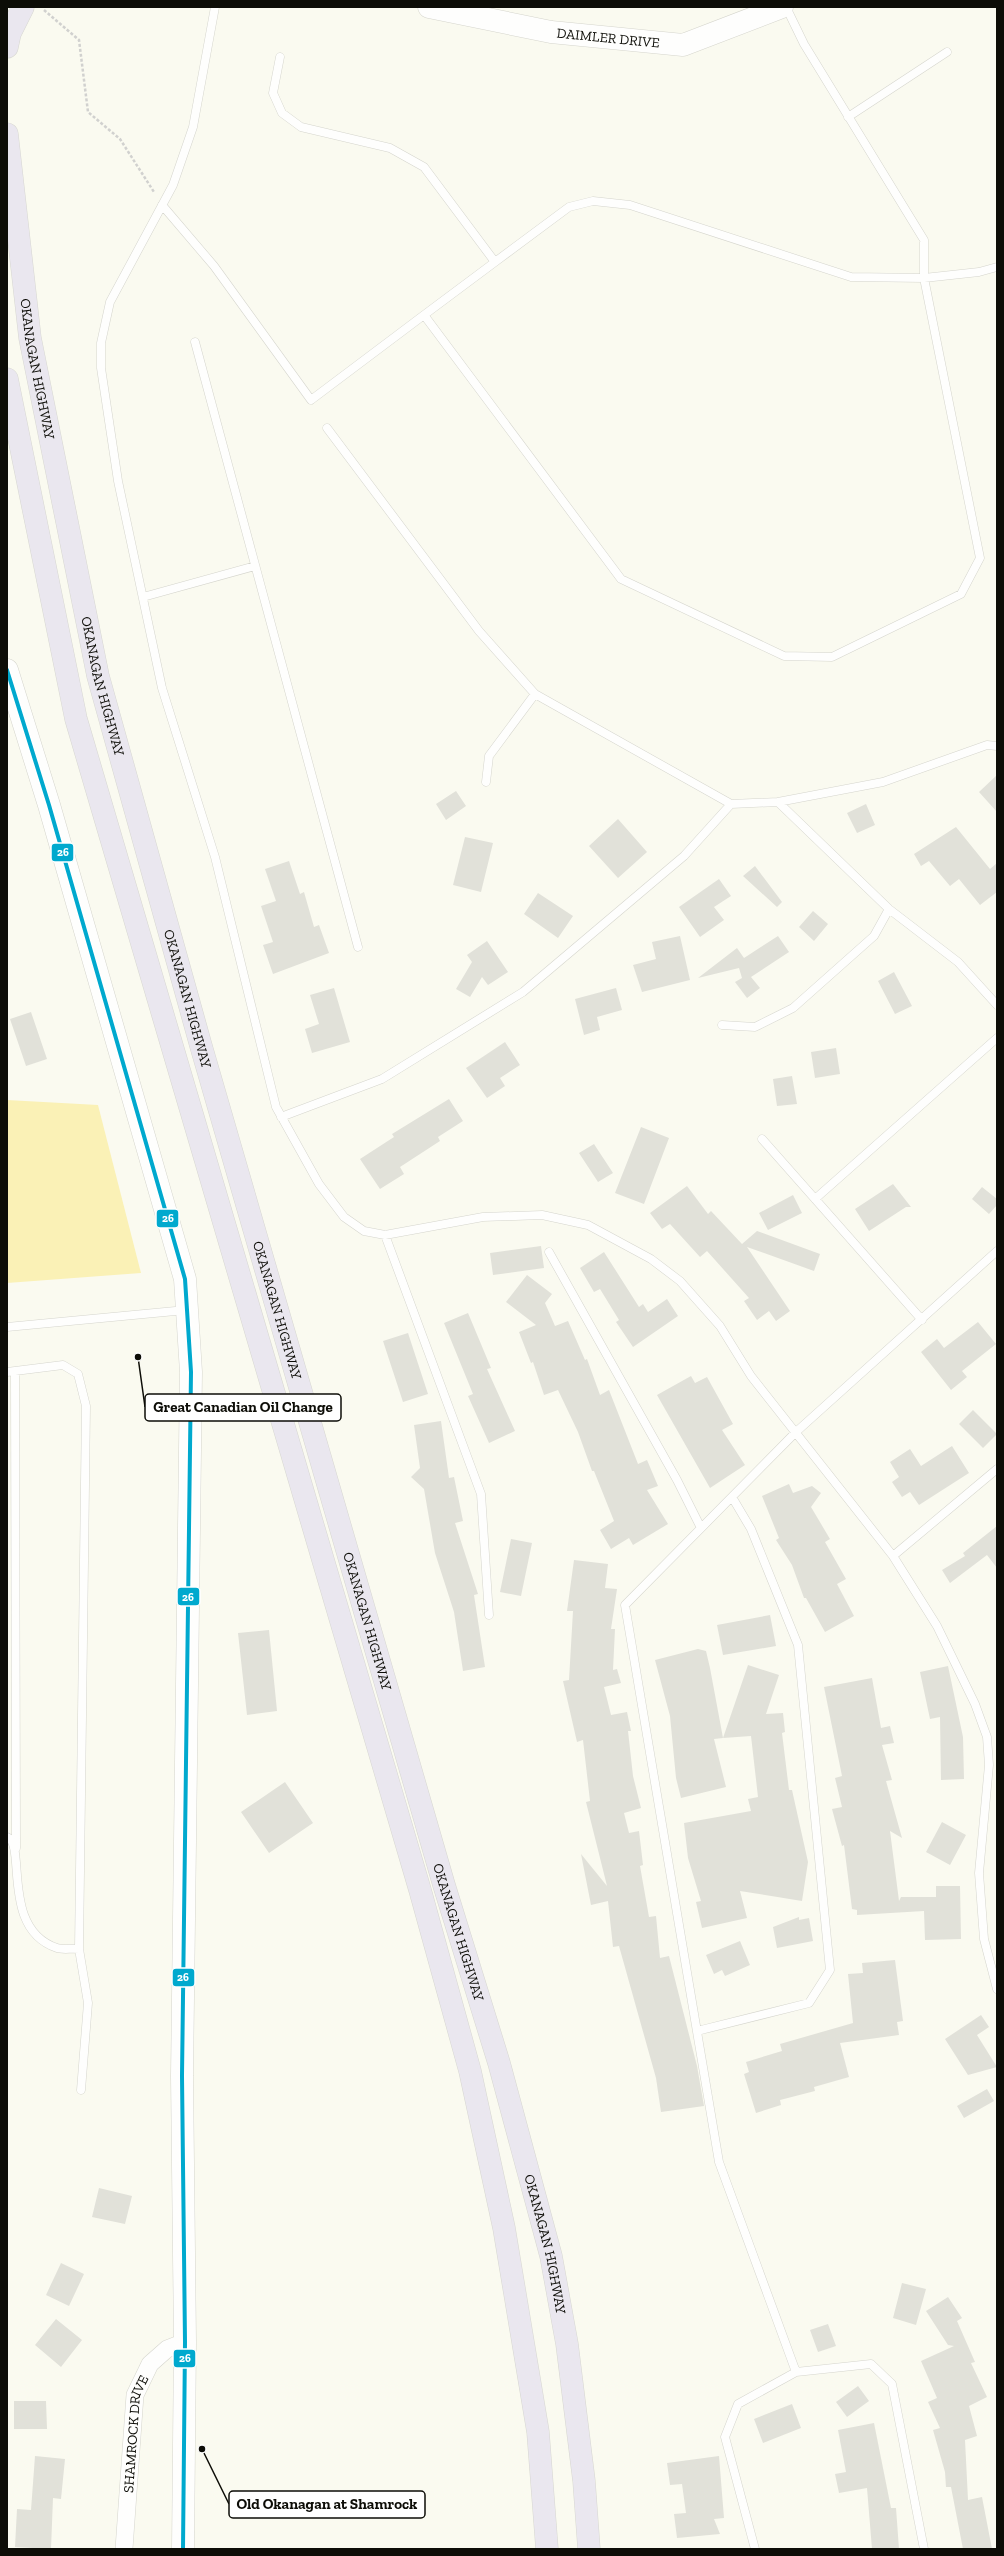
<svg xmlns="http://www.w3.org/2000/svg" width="1004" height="2556" viewBox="0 0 1004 2556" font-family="'Zilla Slab',serif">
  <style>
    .green { fill: #faf1b6 }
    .building { fill: #e1e1d9 }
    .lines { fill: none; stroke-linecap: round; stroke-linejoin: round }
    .lane-casing { stroke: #d5d5cd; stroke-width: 9 }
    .street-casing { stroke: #d5d5cd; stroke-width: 18 }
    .secondary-casing { stroke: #d5d5cd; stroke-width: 23 }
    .highway-casing { stroke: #d7d7d1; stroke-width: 23 }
    .path { stroke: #d1d1cf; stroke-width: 2.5; stroke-dasharray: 3 2; stroke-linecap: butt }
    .lane { stroke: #fefefd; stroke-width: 8 }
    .street { stroke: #fefefd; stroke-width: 17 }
    .secondary { stroke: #fefefd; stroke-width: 22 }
    .highway { stroke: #eae7ef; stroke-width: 22 }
    .bus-1-casing { stroke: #fff; stroke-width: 7 }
    .bus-1 { stroke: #00a9ce; stroke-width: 4 }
    .labels { text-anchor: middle; stroke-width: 3; stroke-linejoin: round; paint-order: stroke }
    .street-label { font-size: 14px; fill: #0d0d07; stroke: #fff }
    .leader { fill: none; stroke: #0d0d07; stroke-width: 1.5 }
    .callout-dot { fill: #0d0d07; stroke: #fff; stroke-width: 1.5 }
    .callout { fill: #fff; stroke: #0d0d07; stroke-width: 1.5 }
    .callout-label { font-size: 15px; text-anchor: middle; font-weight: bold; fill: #0d0d07 }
    .line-badge { stroke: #fff; stroke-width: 1.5 }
    .badge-label { font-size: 11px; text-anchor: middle; font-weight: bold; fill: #fff }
  </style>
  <rect width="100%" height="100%" fill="#fafaf0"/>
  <path class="green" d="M7 1100 98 1105 141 1273 7 1283Z"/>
  <path class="building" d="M997 775V812L979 792Z
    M456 791 466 806 446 820 436 804Z
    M866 804 875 825 857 833 847 813Z
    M618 819 647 852 618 878 589 846Z
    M956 827 990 869 997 863V892L980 905 959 879 950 886 929 861 921 866 914 854Z
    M465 837 493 843 481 892 453 885Z
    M289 861 300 894 304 892 314 927 319 925 329 953 273 974 263 945 273 942 261 906 276 901 265 869Z
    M755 866 782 902 777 907 743 876Z
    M719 879 731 896 714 907 724 920 700 937 679 907Z
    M538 893 573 916 558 938 524 914Z
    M813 911 828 924 814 941 799 927Z
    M680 936 690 980 642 992 633 965 656 959 652 942Z
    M778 936 789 952 751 977 760 988 747 998 735 982 742 978 739 968 698 978 737 948 744 958Z
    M487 941 508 972 488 985 482 977 470 997 456 989 472 962 467 955Z
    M894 972 912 1006 895 1014 878 981Z
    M334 988 350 1042 312 1053 305 1029 319 1024 310 995Z
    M616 988 622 1010 597 1017 600 1030 584 1035 575 999Z
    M31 1012 47 1059 26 1066 10 1019Z
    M505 1042 520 1065 500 1078 505 1086 487 1098 466 1068Z
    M836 1048 840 1074 815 1078 811 1052Z
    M792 1076 797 1104 777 1106 773 1079Z
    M449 1099 463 1121 438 1137 440 1141 400 1167 404 1174 380 1189 360 1159 394 1137 392 1134Z
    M641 1127 669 1138 644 1204 615 1193Z
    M594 1144 613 1173 598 1182 579 1153Z
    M893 1184 911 1207H906L869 1231 855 1209Z
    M687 1186 708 1214 711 1211 742 1244 757 1231 820 1254 814 1271 747 1247 790 1311 776 1321 769 1311 757 1320 744 1301 749 1298 707 1251 700 1257 670 1224 662 1229 650 1213Z
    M982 1187 997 1199V1205L989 1214 972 1199Z
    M793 1195 802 1213 768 1230 759 1213Z
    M541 1246 544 1268 493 1275 490 1253Z
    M604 1252 639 1307 643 1304 648 1312 667 1299 678 1316 633 1347 616 1322 619 1320 600 1289 594 1292 580 1268Z
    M527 1275 552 1294 545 1303 555 1326 568 1321 585 1360 587 1359 600 1395 609 1390 638 1464 647 1460 658 1486 647 1490 668 1524 633 1545 629 1538 611 1549 600 1530 614 1521 594 1471H592L578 1432 558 1390 544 1395 533 1362 531 1363 519 1332 536 1325 506 1302Z
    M468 1313 491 1368 487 1369 515 1431 489 1443 468 1396 473 1394 444 1323Z
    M978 1322 996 1344 962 1371 967 1377 951 1390 921 1352 937 1339 944 1348Z
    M408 1333 428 1394 403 1402 383 1341Z
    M691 1376 695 1383 707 1377 733 1424 722 1430 745 1465 710 1488 657 1395Z
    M973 1410 997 1434 983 1448 959 1424Z
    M441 1421 449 1478 454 1477 463 1521 455 1523 478 1594 474 1595 485 1667 463 1671 454 1612 435 1553 424 1489 411 1477 420 1468 414 1425Z
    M952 1446 969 1473 919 1505 910 1492 902 1497 892 1482 899 1477 890 1462 910 1449 921 1466Z
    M789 1484 793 1493 812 1486 821 1493 811 1507 830 1539 825 1542 846 1579 837 1584 854 1616 825 1632 806 1598H804L792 1565 776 1540 779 1538 762 1496Z
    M997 1526V1568L987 1555 950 1583 942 1570 965 1556 963 1553Z
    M511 1539 532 1543 521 1596 500 1592Z
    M574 1560 608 1564 605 1588 617 1589 611 1629H615L613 1670 617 1669 621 1683 604 1687 611 1715 627 1712 631 1731H628L633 1776 641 1808 624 1813 629 1833 639 1831 643 1865 640 1866 649 1917 656 1916 660 1958 669 1956 697 2066 704 2106 661 2112 656 2078 619 1946 613 1947 608 1901 591 1905 581 1854 607 1886 586 1802 590 1801 583 1740 577 1742 563 1681 569 1680 573 1611H567Z
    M770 1615 776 1646 723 1655 717 1625Z
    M269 1630 277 1711 247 1715 238 1633Z
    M698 1649 706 1651 710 1668 723 1738 714 1739 726 1787 681 1798 676 1778 670 1716 655 1660Z
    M748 1665 779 1675 766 1714 783 1713 785 1732 782 1733 789 1790H792L808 1862 802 1901 740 1891 747 1918 702 1928 696 1902 701 1901 688 1858 684 1823 751 1811 748 1799 758 1797 751 1736 723 1738Z
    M948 1666 963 1737 964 1779 941 1780 940 1717 930 1719 920 1672Z
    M872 1678 881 1728 890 1726 894 1743 882 1745 892 1780 886 1781 902 1838 890 1831 899 1901 901 1897H936V1886H960L961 1939 925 1940 924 1911 857 1915V1910L852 1909 844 1845 842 1846 832 1809 842 1807 835 1778 842 1776 824 1687Z
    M285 1782 313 1823 269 1853 241 1812Z
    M942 1822 966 1835 950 1865 926 1852Z
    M799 1917V1920L809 1918 813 1941 777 1948 773 1927Z
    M740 1941 750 1965 725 1976 722 1970 714 1974 706 1955Z
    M895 1960 903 2021 897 2022 899 2035 840 2043 849 2077 814 2087 815 2091 780 2100 781 2105 756 2113 744 2074 749 2072 746 2062 782 2051 780 2044 853 2023 848 1974 863 1973 862 1963Z
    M981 2015 989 2027 977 2035 997 2067 968 2075 945 2039Z
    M987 2089 994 2101 964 2118 957 2106Z
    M99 2188 132 2196 125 2224 92 2217Z
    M61 2263 84 2274 69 2306 46 2295Z
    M902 2283 926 2289 916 2325 893 2318Z
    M948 2297 962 2318 957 2321 975 2362 971 2363 987 2397 969 2406 977 2436 965 2440 968 2500 982 2497 992 2549H963L951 2487H946L945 2472 933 2430 940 2428 928 2402 937 2398 921 2361 954 2346 948 2345 926 2311Z
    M56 2319 82 2340 61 2367 35 2345Z
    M828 2324 836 2346 818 2352 810 2330Z
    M858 2386 869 2401 847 2417 836 2402Z
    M14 2401H46L47 2429H14Z
    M792 2404 801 2428 763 2443 754 2419Z
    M874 2423 891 2508H896L899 2549H872L867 2488 839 2493 835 2474 846 2472 838 2430Z
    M35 2456 65 2459 61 2499 53 2498 51 2549 15 2547 17 2509 31 2510Z
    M719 2456 724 2518 714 2519 720 2534 677 2538 674 2514 686 2513 682 2484 670 2485 667 2463Z"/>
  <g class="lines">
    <defs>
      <path id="lane" d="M215 7 193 127 173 185 110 302 101 343V368L118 481 162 688 215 857 276 1107 319 1184 344 1217 364 1231 385 1235 483 1217 542 1215 588 1225 651 1259 680 1281 720 1326 751 1376 893 1556 937 1626 975 1704 987 1737 989 1765 979 1873 984 1939 997 1989
        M280 57 273 93 282 113 301 127 390 148 424 167 495 262 424 315 621 579 784 656 832 657 961 594 980 558 924 278V240L804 44 786 7
        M848 117 947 52
        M162 205 214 266 311 400 424 315
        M495 262 569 207 593 201 630 205 851 277 924 278 979 272 997 267
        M195 342 358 947
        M327 428 479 631 535 694 731 804 778 802 889 909 958 962 997 1005
        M143 597 255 566
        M486 782 489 756 535 694
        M778 802 883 782 987 745 997 746
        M722 1025 755 1027 793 1008 874 936 889 909
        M281 1117 382 1079 523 992 684 856 731 804
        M762 1139 922 1320
        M815 1199 997 1038
        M385 1235 481 1494 489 1615
        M549 1252 677 1480 701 1528
        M7 1327 186 1310
        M15 1371 16 1848
        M7 1372 63 1365 78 1374 86 1406 79 1949C72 1948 63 1950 57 1948 0 1929 27 1844 7 1837
        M893 1556 997 1469
        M79 1949 88 2003 81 2090
        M697 2031 809 2003 830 1970 798 1645 751 1529 732 1497
        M796 2372 719 2162 625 1605 796 1432 997 1251
        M755 2549 725 2437 738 2404 796 2372 871 2364 892 2384 924 2549"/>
      <g id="street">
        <path id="s1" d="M124 2549 135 2395 150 2364 167 2349 185 2342"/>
      </g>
      <g id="secondary">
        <path id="s2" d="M429 7 551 32 683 45 782 7"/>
        <path d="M7 670 49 805 185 1279 191 1372 182 2076 185 2342 183 2549"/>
      </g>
      <g id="highway">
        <path d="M7 47 10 33 23 7"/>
        <path id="s3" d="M7 134 30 338 98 676 201 1046 444 1885 499 2063 551 2256 567 2344 584 2481 589 2549"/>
        <path d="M7 379 76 719 420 1890 470 2071 504 2228 538 2432 547 2549"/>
      </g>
    </defs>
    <use href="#lane" class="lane-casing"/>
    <use href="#street" class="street-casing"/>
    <use href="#secondary" class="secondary-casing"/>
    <use href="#highway" class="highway-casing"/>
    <path class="path" d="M44 10 79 40 88 112 120 139 154 192"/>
    <use href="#lane" class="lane"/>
    <use href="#street" class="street"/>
    <use href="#secondary" class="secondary"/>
    <use href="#highway" class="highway"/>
    <defs>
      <path id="bus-1" d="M7 670 49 805 185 1279 191 1372 182 2076 185 2342 183 2549"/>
    </defs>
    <use href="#bus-1" class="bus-1-casing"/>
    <use href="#bus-1" class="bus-1"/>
  </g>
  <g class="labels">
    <g class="street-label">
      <text dy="5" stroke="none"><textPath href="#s2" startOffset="182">DAIMLER DRIVE</textPath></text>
      <text dy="5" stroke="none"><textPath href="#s3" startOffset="237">OKANAGAN HIGHWAY</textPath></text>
      <text dy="5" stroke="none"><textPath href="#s3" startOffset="561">OKANAGAN HIGHWAY</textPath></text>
      <text dy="5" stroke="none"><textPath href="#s3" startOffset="885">OKANAGAN HIGHWAY</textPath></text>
      <text dy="5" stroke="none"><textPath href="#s3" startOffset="1209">OKANAGAN HIGHWAY</textPath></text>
      <text dy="5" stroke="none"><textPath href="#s3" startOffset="1533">OKANAGAN HIGHWAY</textPath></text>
      <text dy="5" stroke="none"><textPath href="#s3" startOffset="1857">OKANAGAN HIGHWAY</textPath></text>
      <text dy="5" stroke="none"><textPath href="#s3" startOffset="2181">OKANAGAN HIGHWAY</textPath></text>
      <text dy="5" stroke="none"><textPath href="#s1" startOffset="116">SHAMROCK DRIVE</textPath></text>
    </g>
  </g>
  <path class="leader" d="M138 1357L145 1407M202 2449L229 2504"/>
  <g class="callout-dot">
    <circle cx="138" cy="1357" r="4"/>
    <circle cx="202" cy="2449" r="4"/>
  </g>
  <g class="callout">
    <rect x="145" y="1394" width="196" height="27" rx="4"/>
    <rect x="229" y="2491" width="196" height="27" rx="4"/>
  </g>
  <g class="callout-label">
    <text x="243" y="1412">Great Canadian Oil Change</text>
    <text x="327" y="2509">Old Okanagan at Shamrock</text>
  </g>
  <g class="line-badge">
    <rect x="51" y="843" width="23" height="19" rx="4" fill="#00a9ce"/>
    <rect x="156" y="1209" width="23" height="19" rx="4" fill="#00a9ce"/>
    <rect x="177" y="1587" width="23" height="19" rx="4" fill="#00a9ce"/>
    <rect x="172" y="1968" width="23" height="19" rx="4" fill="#00a9ce"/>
    <rect x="173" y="2349" width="23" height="19" rx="4" fill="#00a9ce"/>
  </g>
  <g class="badge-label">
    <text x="63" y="856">26</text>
    <text x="168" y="1222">26</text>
    <text x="188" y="1601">26</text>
    <text x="183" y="1981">26</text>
    <text x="185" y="2362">26</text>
  </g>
  <rect width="1004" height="2556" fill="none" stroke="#0d0d07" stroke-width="16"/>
</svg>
